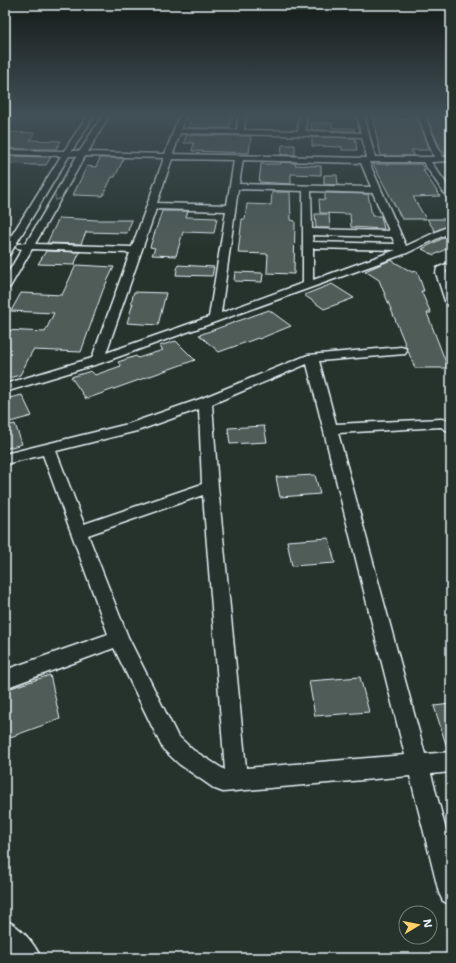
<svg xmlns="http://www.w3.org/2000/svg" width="456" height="963" viewBox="0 0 456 963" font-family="'Shantell Sans',sans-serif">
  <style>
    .building { fill: #505c59; stroke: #e8f1f8 }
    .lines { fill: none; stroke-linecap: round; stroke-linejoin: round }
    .minor-casing { stroke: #e8f1f8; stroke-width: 3 }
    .minor { fill: #26332d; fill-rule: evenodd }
    .oneway { stroke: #6a7674 }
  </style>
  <rect width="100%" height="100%" fill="#26332d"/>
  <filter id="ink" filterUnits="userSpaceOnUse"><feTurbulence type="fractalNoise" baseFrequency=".025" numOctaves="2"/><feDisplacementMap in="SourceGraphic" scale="8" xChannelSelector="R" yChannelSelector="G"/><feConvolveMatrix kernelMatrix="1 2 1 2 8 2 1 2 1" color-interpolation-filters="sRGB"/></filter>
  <g filter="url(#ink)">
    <path class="building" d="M192 116H232L229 128H188Z
      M372 116H391L392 119H410V116H417L430 150H411L415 156H381Z
      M426 116H451V156H445L443 151H441Z
      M311 123H332L333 128H354V131L312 130Z
      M9 132 35 133 30 140 61 141 56 149H5V138Z
      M186 135 251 136 249 153 192 151 194 143H184Z
      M312 137 355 138 357 150H342V147L312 146Z
      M282 145H295V155H281Z
      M5 156 51 157 46 165H34L5 164Z
      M100 158H124L115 177H112L103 196 73 195 87 166 96 167Z
      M281 162 295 163V165L321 166V175L291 174V184L259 182 261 164H281Z
      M373 164H421L425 170H423L440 196 413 197 426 219H402Z
      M324 175H337L338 185 324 184Z
      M272 192H290L291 220 295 221 294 274 267 273 268 254 238 253 242 219H245L247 204 271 205Z
      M325 193 368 194 372 216H381L384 229 351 227 350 214 320 213 319 199 325 200Z
      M162 211H188L186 217 217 218 214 233 183 232 176 256 152 255 155 248 150 247Z
      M315 214H329L330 228H316Z
      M59 218 97 220H132L127 233 86 232 81 244 47 243Z
      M427 219H451V224L435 231Z
      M451 234V258L446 249 434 255 422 249Z
      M46 251 80 252 74 265 38 264Z
      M391 260 412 272 417 271 424 291H421L431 313H427L448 368H415L379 280 365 271Z
      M76 265 114 267 103 290 81 352 33 350 20 375 5 379V330L45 332 54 313 11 311 21 293 62 295Z
      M178 265 214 267 212 276 176 275Z
      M235 272 263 273 262 282 234 281Z
      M332 284 354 298 324 309 304 295Z
      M134 292 166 293 158 325 127 323 133 303H131Z
      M269 310 291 326 259 339 258 338 219 352 199 335Z
      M176 341 195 360 86 399 71 377 91 371 95 375 121 366 118 362 136 356 138 358 163 350 159 346Z
      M22 395 32 416 10 422 5 410V399Z
      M15 424 22 444 5 449V426Z
      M264 426 267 442 230 444 228 428Z
      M315 475 320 494 280 497 276 477Z
      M329 538 335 563 292 566 287 541Z
      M50 675 60 719 5 739V690Z
      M360 677 369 712 315 716 309 681Z
      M451 704V751H448L434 706Z"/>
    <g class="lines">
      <defs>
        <path id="minor" d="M8 116H16L8 125H5V119Z
          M87 116H94L72 151H80L102 116H109L88 152 165 154 179 116H186L181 129 237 130 238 116H245L244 130 298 131 299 116H306V131L361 133 357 116H364L375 157H434L418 116H425L442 157H451V161L431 162 451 190V200L448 199 423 162H369L406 246 451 225V232L407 253 218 321 101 363 5 392V384L92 358 130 253 32 249 10 287 5 290V278L22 249 17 248 16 246 17 244 26 243 77 156H69L10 254 5 257V246L61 156 5 154V150L64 151ZM180 133 362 137 367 158 173 154ZM85 156 164 158 132 247 35 244ZM172 159 234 160 227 205 157 203ZM243 160 361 163 371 187 239 184ZM238 189 303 191V283L221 313ZM311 191 373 193 389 231 312 229ZM156 209 226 211 209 317 106 353ZM312 235 392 237 395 244 313 242ZM313 248 396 250 313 280Z
          M451 262V269L446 271 451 286V304L445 301 436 273 437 268Z
          M401 347 405 348 407 351 405 354 319 361 336 424 441 419 451 420V433L441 427 338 433 425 754 451 752V772L431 774 451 849V905L443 901 439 893 410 776 223 792 215 789 179 764 163 749 114 648 5 688V670L108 634 43 455 5 464V454L128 424 200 399 308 355ZM307 364 405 755 246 768 218 487 212 404ZM199 409 202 484 84 524 56 451 137 431ZM203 495 225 770 193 750 177 735 128 637 88 535Z
          M5 920C20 926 34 943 41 958H11L5 951Z"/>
      </defs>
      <use href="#minor" class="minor-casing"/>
      <use href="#minor" class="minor"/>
    </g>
    <defs><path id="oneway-chevron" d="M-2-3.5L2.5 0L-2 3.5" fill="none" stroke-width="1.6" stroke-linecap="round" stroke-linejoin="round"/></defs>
    <use class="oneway" href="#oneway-chevron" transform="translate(57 198) rotate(121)"/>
  </g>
  <linearGradient id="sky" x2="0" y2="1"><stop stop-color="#151c19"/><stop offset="0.46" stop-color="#415057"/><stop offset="1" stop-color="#415057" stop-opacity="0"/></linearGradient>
  <rect width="456" height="250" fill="url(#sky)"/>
  <rect width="456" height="963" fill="none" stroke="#26332d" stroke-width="20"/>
  <rect x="10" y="10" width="436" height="943" fill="none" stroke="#e8f1f8" stroke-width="1.5" filter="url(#ink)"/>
  <g transform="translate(418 925) rotate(80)"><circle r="19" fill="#26332d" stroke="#747f7e"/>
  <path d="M0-3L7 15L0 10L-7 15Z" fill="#ffd166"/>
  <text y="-6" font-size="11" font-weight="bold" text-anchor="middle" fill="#e8f1f8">N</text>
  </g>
</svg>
